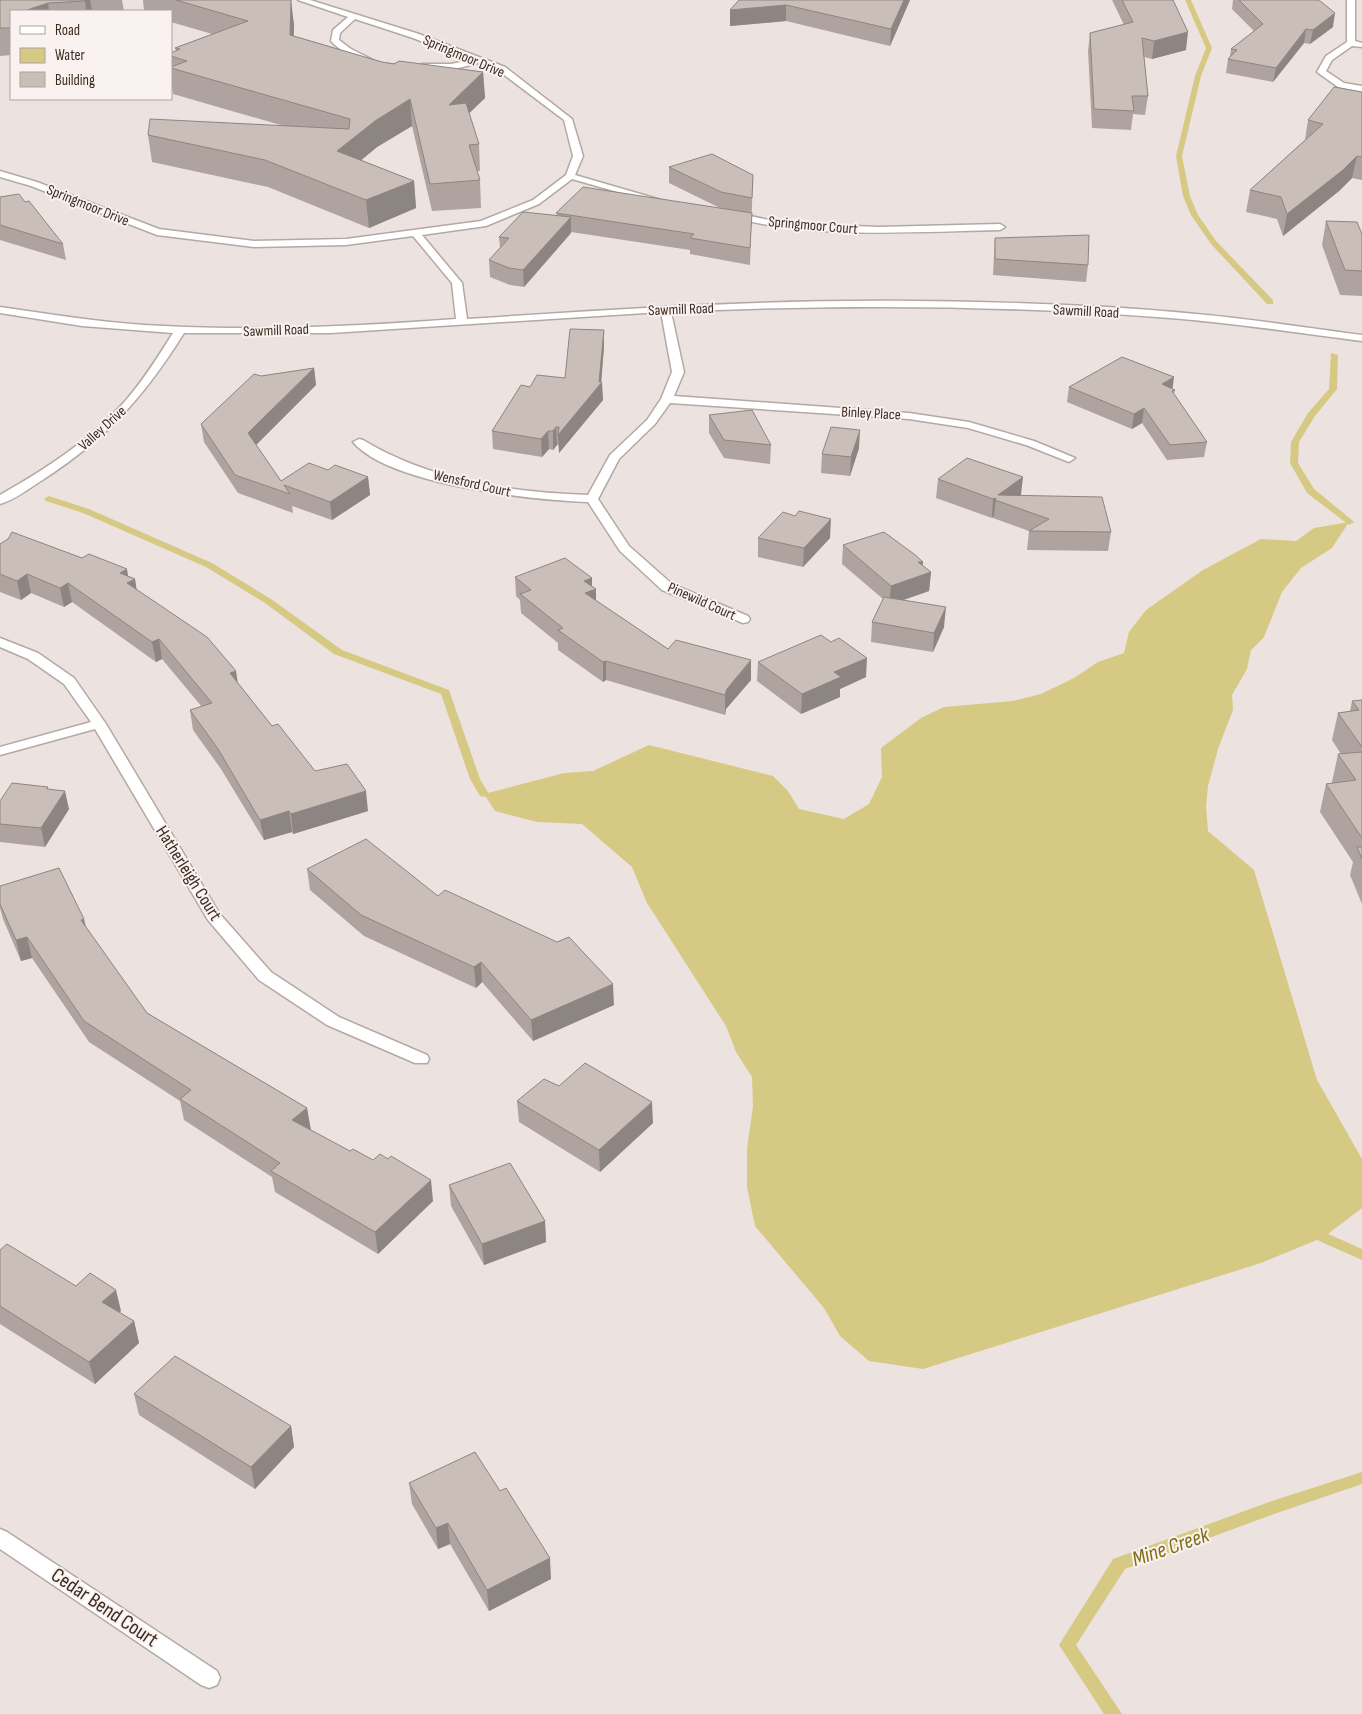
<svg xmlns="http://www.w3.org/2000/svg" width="1362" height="1714" viewBox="0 0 1362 1714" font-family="'Sofia Sans Condensed',sans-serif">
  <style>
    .water { fill: #d6c983 }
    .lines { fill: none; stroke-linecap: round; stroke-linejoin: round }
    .stream { fill: #d6c983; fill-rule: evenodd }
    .minor-casing { stroke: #b4a8a2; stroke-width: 3 }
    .minor { fill: #fff; fill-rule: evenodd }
    .wall { fill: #aea39e }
    .shaded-wall { fill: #8d8581 }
    .building { fill: #cabeb8; stroke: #8d8581 }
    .labels { text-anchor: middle; stroke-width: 4; stroke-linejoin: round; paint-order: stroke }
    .far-street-label { font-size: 15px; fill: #3e2c1f; stroke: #f9f2f1 }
    .street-label { font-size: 18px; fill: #3e2c1f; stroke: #f9f2f1 }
    .near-street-label { font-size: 21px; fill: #3e2c1f; stroke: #f9f2f1 }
    .near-water-label { font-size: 22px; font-style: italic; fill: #7f6f15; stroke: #f9f2f1 }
  </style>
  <rect width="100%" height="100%" fill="#ece3e0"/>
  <path class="water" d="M1349 522 1332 548 1301 568 1282 592 1264 637 1251 650 1247 669 1232 695 1233 710 1218 749 1208 786 1206 807 1208 831 1254 870 1317 1080 1362 1159V1208L1324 1237 1261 1263 923 1369 869 1361 840 1336 824 1308 755 1226 747 1187V1149L753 1106 752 1077 736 1052 726 1026 647 903 632 867 582 824 537 822 495 811 484 794 564 773 593 771 649 745 773 776 788 791 799 809 844 819 869 804 882 777 881 748 921 718 944 707 1013 701 1041 694 1074 678 1098 662 1124 653 1129 632 1146 610 1203 570 1261 539 1296 541 1314 528Z"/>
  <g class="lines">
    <path class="stream" d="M1185 0H1191L1212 48 1201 76 1182 156 1190 196 1198 215 1216 241 1273 300V304H1267L1211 244 1191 215 1183 196 1176 156 1195 76 1206 48Z
      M1331 353 1338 355 1337 389 1315 416 1299 442 1298 463 1314 489 1352 520 1354 522 1349 525 1307 493 1290 463 1291 442 1308 413 1329 389Z
      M49 496 89 509 212 563 271 599 342 650 449 690 480 779 489 794 484 797 480 796 470 779 441 694 334 654 265 603 206 567 83 513 46 501 44 499Z
      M1324 1232 1362 1249V1260L1319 1241 1317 1237 1319 1233Z
      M1362 1472V1484L1274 1514 1125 1569 1076 1645 1122 1714H1104L1059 1645 1113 1559 1272 1501Z"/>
    <defs>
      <path id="minor" d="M298 0H310L419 34 505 67 572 119 583 156 575 175 661 200 656 203 572 179 539 204 486 226 422 235 462 283 467 319C617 309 767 299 917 301 1010 302 1104 305 1196 314 1252 319 1307 328 1362 335V341C1298 333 1235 323 1170 318 1004 305 838 304 671 312L684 372 674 396 909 413 969 422 1034 441 1075 458 1069 462 1026 445 968 428 909 419 670 403 655 424 619 459 598 499 629 546 672 584 748 616 750 619 748 622 743 623 662 590 620 551 588 502C534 500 389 485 353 442L359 439 363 440C431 481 510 492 588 495L610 455 647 420 661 399 672 372 661 312 331 333H184C144 397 107 438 44 479 31 487 15 500 0 504V495C46 469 92 439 127 399 145 378 159 355 173 333L82 326 0 313V307C55 315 110 324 165 326 262 331 360 326 456 319L452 283 413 236 346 245 254 247 157 235 31 186 0 177V171L37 182 159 229 254 241 346 239 481 221 533 200 566 175 573 156 564 120 499 71 478 63 451 70 419 69 418 67 422 64H451L470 60 413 38 355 19 340 33 339 40 351 49 373 60C364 67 338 49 331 41L333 30 348 17Z
        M1347 0H1355V41L1362 43V47L1352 46 1332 60 1326 71 1344 83 1362 86V92L1338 87 1317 72 1326 56 1347 42Z
        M732 212 783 223 878 227 1000 224 1005 227 1000 230C909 232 817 239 729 217V213Z
        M0 638 38 653 74 678 106 724 219 913 271 972 339 1017 427 1055 429 1059 427 1063H415L327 1025 259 980 208 920 95 729 0 755V747L91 722 64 684 28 659 0 647Z
        M0 1529 7 1532 217 1671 220 1678 217 1685 209 1688 201 1685 0 1549Z"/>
    </defs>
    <use href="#minor" class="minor-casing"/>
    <use href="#minor" class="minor"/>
  </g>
  <path class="wall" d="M0 0H122L124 11H11V55L0 56Z
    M143 0H290L294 25V36L382 62 483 72 485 98 469 113 479 144 480 171H477L480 180 481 208 432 211 412 126 377 147 361 160 414 181 416 208 369 228 268 187 152 162 148 135 284 126 173 94 171 80V53L176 51 175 48 212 34 171 22V11H144Z
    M739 0H910L890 46 786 21 730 26V10Z
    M1112 0H1173L1186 50 1152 59 1144 57 1148 96 1145 115 1133 114 1131 130 1092 128 1088 51 1090 33 1124 25Z
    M1233 0H1239L1333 27 1310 44 1304 43 1273 82 1226 73 1228 59 1230 56 1231 49 1254 31 1232 9Z
    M1362 92V180L1352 178 1339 191 1283 236 1277 219 1246 212 1250 190 1305 140 1308 120Z
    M669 167 753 175 750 265 690 254V250L571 232V233L524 287 510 285 490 277 489 260 500 248 499 237 557 215 556 213 720 208 669 183Z
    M0 197 25 202 63 244 66 260 0 240Z
    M1326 221 1362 234V296L1340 295 1322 245Z
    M995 238 1088 265 1086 282 993 275 994 255Z
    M604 330V347L601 382 603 400 559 453V445H557L553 450 549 449 542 457 493 449 492 431 565 378Z
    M314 368 316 385 256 445 281 481 328 470 368 477 370 495 332 520 292 506 293 513 238 493 204 442 201 424 261 376Z
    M1069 387 1173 389 1175 390 1174 394 1207 442 1204 457 1167 460 1142 423 1132 429 1067 402Z
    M709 415 771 445 770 464 724 458 709 433Z
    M859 448 850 476 821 473 822 454Z
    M938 479 1021 495 1019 496 1111 532 1108 551 1027 550 1029 531 993 518 994 516 992 518 936 498Z
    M758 538H830L803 567 758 557Z
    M0 544 128 576 135 579 136 589 238 683 272 726 315 771 368 811 293 834 292 832 264 840 221 769 193 730 190 710 202 707 162 659 156 662 72 602 64 607 31 593 21 600 0 592Z
    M843 545 923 562 922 566 931 572 929 591 903 600 944 627 933 652 871 642 872 622 883 599 842 564Z
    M515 577 592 578V587L596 601 668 649 751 680 726 709 725 715 606 680 603 682 558 650V643L521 613 520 600 516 596Z
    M758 662 866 677 840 689V697L801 714 757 681Z
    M1362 700V904L1350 875 1353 862 1320 812 1326 784 1332 783V782L1338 754H1341L1332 740 1338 713 1350 711 1352 701Z
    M48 787V789L69 809 45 847 0 842V801Z
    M307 869 438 896 614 1005 533 1041 482 982 476 988 364 936 310 890Z
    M0 886 86 928 147 1013 307 1108 310 1130 433 1201 378 1254 275 1192 272 1177 184 1120 180 1101 89 1042 32 958 21 961 3 919 0 908Z
    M559 1086 653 1123 600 1172 519 1122 517 1101Z
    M449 1185 545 1221 546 1242 484 1265 451 1206Z
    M0 1250 121 1311 119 1313 134 1321 139 1343 95 1384 0 1324Z
    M134 1394 291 1426 294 1447 255 1489 139 1415Z
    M409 1483 551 1579 489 1611 450 1544 438 1549 412 1504Z"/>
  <path class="shaded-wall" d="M85 0H90L92 11H86Z
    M291 0 294 25 293 60 290 35Z
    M904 0H910L890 46 891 29Z
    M48 3 49 11H24Z
    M786 5V21L730 26V10Z
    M1335 13 1333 27 1310 44 1313 30Z
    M1306 29 1304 43 1273 82 1276 68Z
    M1188 32 1186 50 1152 59 1154 41Z
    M483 72 485 98 451 131 449 105Z
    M410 99 412 126 377 147 340 178 337 151 375 121Z
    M1357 156 1352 178 1339 191 1283 236 1287 214Z
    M414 181 416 208 369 228 366 200Z
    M571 217V233L524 287 523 270Z
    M604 330V347L601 384 602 382 603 400 559 453 558 435 599 382Z
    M314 368 316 385 250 451 248 433Z
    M1174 377 1172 393 1162 384Z
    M1144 408 1142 423 1132 429 1134 414Z
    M556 427 557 445 553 450V431Z
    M860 430 859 448 850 476 851 457Z
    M548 431 549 449 542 457 541 439Z
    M368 477 370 495 332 520 330 502Z
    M1023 477 1021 495 1008 505 998 495Z
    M996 498 994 516 992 518 993 499Z
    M831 519 830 538 803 567 804 548Z
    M918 562H923L922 575 931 572 929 591 889 605 891 586Z
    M127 569 129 582 135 579 138 598 120 573Z
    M27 574 31 593 21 600 17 581Z
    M592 578V591L596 589V608L585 613 584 581Z
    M68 583 72 602 64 607 60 588Z
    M946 607 944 627 933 652 934 633Z
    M159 639 162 659 156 662 152 642Z
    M867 658 866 677 840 689V697L801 714 802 694 834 672Z
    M751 660V680L726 709 725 715V695L727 689Z
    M606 661V680L603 682V662Z
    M236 671 239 690 230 673Z
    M65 791 69 809 45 847 41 828Z
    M366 791 368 811 293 834 291 814Z
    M289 811 292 832 264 840 260 820Z
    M84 919 89 940 81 920Z
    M27 937 32 958 21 961 16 940Z
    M481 962 482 982 476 988 474 967Z
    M613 984 614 1005 533 1041 531 1020Z
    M652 1102 653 1123 600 1172 599 1150Z
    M307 1108 311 1130 295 1142 292 1120Z
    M431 1180 433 1201 378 1254 375 1232Z
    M545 1221 546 1242 484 1265 482 1244Z
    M116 1290 121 1311 107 1323 102 1302Z
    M134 1321 139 1343 95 1384 89 1362Z
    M291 1426 294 1447 255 1489 251 1467Z
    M448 1523 450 1544 438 1549 436 1528Z
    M550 1558 551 1579 489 1611 487 1590Z"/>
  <path class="building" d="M0 0H85V1L48 3 24 11H11V28H0Z
    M176 0H291L290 35 382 62 394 64 399 61 483 72 449 105 466 103 479 144 469 145 480 180 430 184 410 99 375 121 337 151 414 181 366 200 265 160 148 135 150 119 349 129 350 119 171 68V67L187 61 171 56V53L180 49 175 48 248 21Z
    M739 0H904L891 29 786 5 730 10Z
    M1122 0H1173L1188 32 1154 41 1142 38 1148 96H1132L1134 111 1094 109 1090 33 1133 22Z
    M1239 0H1319L1335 13 1313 30 1306 29 1276 68 1228 59 1237 50 1231 49 1263 24Z
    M1334 87 1362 92V157L1357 156 1343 170 1287 214 1281 197 1250 190 1323 124 1308 120Z
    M712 154 753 175 752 198 721 192 669 167Z
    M583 187 752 213 750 248 690 238 694 234 556 213Z
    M19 194 25 202 29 201 63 244 0 225V197Z
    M523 212 571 217 523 270 509 268 489 260 509 238 499 237Z
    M1326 221 1357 222 1362 234V271L1345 270Z
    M1089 235 1088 265 995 259V238Z
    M570 329 604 330 599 382H602L558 435 559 427H556L553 431H548L541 439 492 431 521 385 530 387 537 375 565 378Z
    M1122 357 1174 377 1162 384 1175 390 1172 391 1207 442 1170 445 1144 408 1134 414 1069 387Z
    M314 368 248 433 281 481 309 463 328 470 335 465 368 477 330 502 284 485 290 494 235 475 201 424 254 374 261 376Z
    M752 410 771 445 724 440 709 415Z
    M831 427 860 430 851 457 822 454Z
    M967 458 1023 477 998 495 1102 497 1111 532 1029 531 1049 519 995 500 996 498 993 499 938 479Z
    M799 511 831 519 804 548 758 538 783 512 795 516Z
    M12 532 82 558 89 554 127 569 120 573 135 579 127 583 207 637 236 671 230 673 272 726 278 724 315 771 347 764 366 791 291 814 289 811 260 820 218 749 190 710 212 703 159 639 152 642 68 583 60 588 27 574 17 581 0 574V544L8 539Z
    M884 532 914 554 923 562H918L931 572 891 586 843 545Z
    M565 558 592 578 584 581 596 589 585 593 668 649 676 640 751 660 727 689 725 695 606 661 603 662 558 630 563 628 520 594 531 590 515 577Z
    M884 597 946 607 934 633 872 622Z
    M821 635 831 642 839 638 867 658 834 672 841 677 802 694 758 662Z
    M1362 700V747L1338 713 1359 710 1352 701Z
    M1362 752V838L1326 784 1356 780 1338 754Z
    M12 783 48 787 47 789 65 791 41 828 0 824V801Z
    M366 839 438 896 445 890 557 942 569 937 613 984 531 1020 481 962 474 967 361 915 307 869Z
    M1357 847H1362V859Z
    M59 868 84 919 81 920 147 1013 307 1108 292 1120 350 1151 353 1149 373 1160 380 1154 388 1159 391 1156 431 1180 375 1232 271 1171 280 1163 180 1099 191 1090 84 1021 27 937 16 940 0 904V886Z
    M585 1063 652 1102 599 1150 517 1101 544 1079 559 1086Z
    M510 1163 545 1221 482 1244 449 1185Z
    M7 1244 76 1286 90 1273 116 1290 102 1302 134 1321 89 1362 0 1306V1250Z
    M175 1356 291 1426 251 1467 134 1394Z
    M475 1452 500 1491 506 1488 550 1558 487 1590 448 1523 436 1528 409 1483Z"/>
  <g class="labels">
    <g class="far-street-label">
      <text transform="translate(464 56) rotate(23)" y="5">Springmoor Drive</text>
      <text transform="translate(88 205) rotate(22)" y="5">Springmoor Drive</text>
      <text transform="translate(813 225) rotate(5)" y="5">Springmoor Court</text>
      <text transform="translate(681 309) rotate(-2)" y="5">Sawmill Road</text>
      <text transform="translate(1086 311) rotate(3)" y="5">Sawmill Road</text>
      <text transform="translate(276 330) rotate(-2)" y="5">Sawmill Road</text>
      <text transform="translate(871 413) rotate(3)" y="5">Binley Place</text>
      <text transform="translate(102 428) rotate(-42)" y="5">Valley Drive</text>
      <text transform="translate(472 483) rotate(13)" y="5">Wensford Court</text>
      <text transform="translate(702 601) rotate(24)" y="5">Pinewild Court</text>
    </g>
    <g class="street-label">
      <text transform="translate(189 873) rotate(58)" y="6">Hatherleigh Court</text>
    </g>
    <g class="near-street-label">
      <text transform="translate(105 1607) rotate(34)" y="7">Cedar Bend Court</text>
    </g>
    <g class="near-water-label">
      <text transform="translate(1170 1546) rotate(-19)" y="8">Mine Creek</text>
    </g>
  </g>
  <rect x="10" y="10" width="162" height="90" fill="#f9f2f1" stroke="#aea39d"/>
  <rect x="20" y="26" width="25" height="8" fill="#ffffff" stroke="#aea39d"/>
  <text x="55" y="35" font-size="15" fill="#3e2c1f">Road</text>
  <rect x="20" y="48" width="25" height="15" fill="#d6c983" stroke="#aea39d"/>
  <text x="55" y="60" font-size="15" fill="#3e2c1f">Water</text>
  <rect x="20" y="72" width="25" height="15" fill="#cabeb8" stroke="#aea39d"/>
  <text x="55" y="85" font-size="15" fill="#3e2c1f">Building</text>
</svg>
